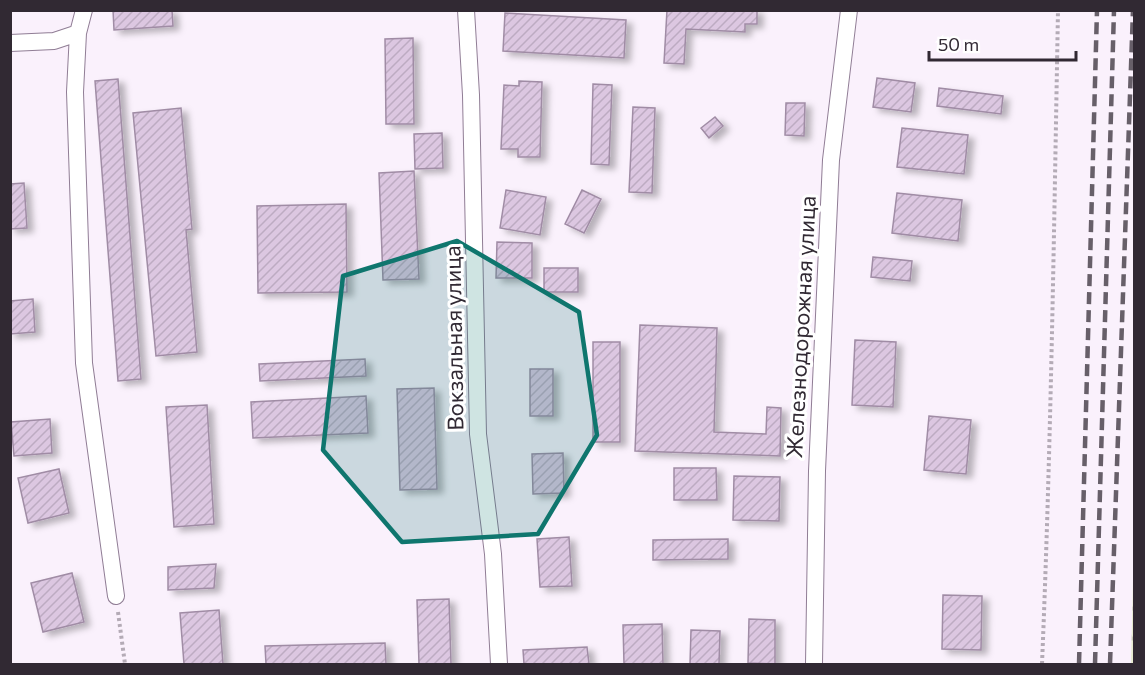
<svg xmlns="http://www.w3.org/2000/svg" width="1145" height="675" viewBox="0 0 1145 675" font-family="Commissioner,sans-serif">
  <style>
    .forest { fill: url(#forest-firs) }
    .building { fill: url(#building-hatch); stroke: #a08ca5; stroke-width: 1.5; filter: url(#shadow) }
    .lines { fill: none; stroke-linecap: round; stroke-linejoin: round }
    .street-casing { stroke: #907d95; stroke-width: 18 }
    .path { stroke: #b4abb6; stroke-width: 4; stroke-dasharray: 3 3; stroke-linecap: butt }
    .street { stroke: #fff; stroke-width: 16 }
    .rail { stroke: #675f69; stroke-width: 4.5; stroke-dasharray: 12 6; stroke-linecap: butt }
    .marked { fill: #0f766e; fill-opacity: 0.2; stroke: #0f766e; stroke-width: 4.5; stroke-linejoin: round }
    .labels { text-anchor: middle; stroke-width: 6; stroke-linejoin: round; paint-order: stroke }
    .street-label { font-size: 22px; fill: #312933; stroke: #fff }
  </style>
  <defs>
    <pattern id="forest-firs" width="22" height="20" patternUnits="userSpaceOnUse" patternTransform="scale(1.5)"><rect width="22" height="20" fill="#e6eacf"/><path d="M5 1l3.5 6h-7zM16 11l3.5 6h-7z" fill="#c6c9b2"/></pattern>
    <pattern id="building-hatch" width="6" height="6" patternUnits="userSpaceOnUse" patternTransform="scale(1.5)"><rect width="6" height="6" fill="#dcc7e1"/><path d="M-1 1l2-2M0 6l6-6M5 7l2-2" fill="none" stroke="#bdabc2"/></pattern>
    <filter id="shadow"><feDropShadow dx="6" dy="4" stdDeviation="3" flood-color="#0004"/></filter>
  </defs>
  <rect width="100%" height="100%" fill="#faf1fc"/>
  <path class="forest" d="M1134 536V664H1131Z"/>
  <path class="building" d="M113 10H172L173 26 114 30Z
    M667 10H757V24H745V32L686 29 684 64 664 63Z
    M505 13 626 20 624 58 503 51Z
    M413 38 414 124H386L385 39Z
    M877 78 915 83 911 112 873 107Z
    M118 79 141 379 118 381 95 81Z
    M519 81 542 82 540 157H518V149H501L504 85 519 86Z
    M593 84 612 85 609 165 591 164Z
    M939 88 1003 96 1001 114 937 106Z
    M786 103H805L804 136 785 135Z
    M633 107 655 108 652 193 629 192Z
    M181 108 192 229 186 230 197 352 156 356 133 113Z
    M715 117 723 126 709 138 701 128Z
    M902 128 968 135 964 174 897 167Z
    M442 133 443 168 415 169 414 134Z
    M414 171 419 279 383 280 379 173Z
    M24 183 27 228 10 229V184Z
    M506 190 546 197 540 235 500 228Z
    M582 190 601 199 584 233 565 224Z
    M897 193 962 200 958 241 892 233Z
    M346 204 347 292 258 293 257 206Z
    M497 242 532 243V278H496Z
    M873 257 912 261 910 281 871 277Z
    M544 268H578V292H544Z
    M33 299 35 332 10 334V301Z
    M640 325 717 328 714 432 766 434 767 407 781 408 780 456 635 451Z
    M855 340 896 342 893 407 852 405Z
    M593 342H620V442H593Z
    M365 359 366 376 260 381 259 364Z
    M530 369H553V416H530Z
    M434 388 437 489 400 490 397 389Z
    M366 396 368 433 253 438 251 402Z
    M207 405 214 524 174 527 166 407Z
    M929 416 971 420 966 474 924 470Z
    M50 419 52 453 14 456 11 422Z
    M563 453 564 493 533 494 532 454Z
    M674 468H716L717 500H674Z
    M59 469 69 513 28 523 18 478Z
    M734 476 780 477 779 521 733 520Z
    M569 537 572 586 540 587 537 539Z
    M728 539V559L653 560V540Z
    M216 564 214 588 168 590V567Z
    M72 573 84 622 43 632 31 583Z
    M943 595 982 596 981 650 942 649Z
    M449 599 451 664H419L417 600Z
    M219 610 223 664H184L180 613Z
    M749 619 775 620V664L748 663Z
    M662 624 663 664H624L623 625Z
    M691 630 720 631 719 664H690Z
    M385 643 386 664H266L265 646Z
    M587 647 589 664H524L523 650Z"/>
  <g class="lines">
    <defs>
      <path id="street" d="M84 10 78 33 75 92 84 363 116 596
        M466 10 471 95 478 434 493 554 499 664
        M10 43 54 41 78 33
        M814 664 817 471 831 160 849 10"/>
    </defs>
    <use href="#street" class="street-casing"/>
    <path class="path" d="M118 612 125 664
      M1042 664C1051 447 1054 229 1058 10"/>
    <use href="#street" class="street"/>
    <path class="rail" d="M1079 664 1097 10
      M1095 664 1114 10
      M1110 664 1133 10"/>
  </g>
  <path class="marked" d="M457 241 579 312 597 435 538 534 402 542 323 450 343 276Z"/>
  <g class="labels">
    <g class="street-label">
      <text transform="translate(801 327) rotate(-87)" y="8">Железнодорожная улица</text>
      <text transform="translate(454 338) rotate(-91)" y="8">Вокзальная улица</text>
    </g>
  </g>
  <rect width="1145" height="675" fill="none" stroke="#312933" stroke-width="24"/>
  <path d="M929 51v9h147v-9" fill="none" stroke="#312933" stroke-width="3"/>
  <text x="938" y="51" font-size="18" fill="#312933" stroke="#ffffff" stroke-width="4.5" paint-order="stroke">50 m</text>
</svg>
